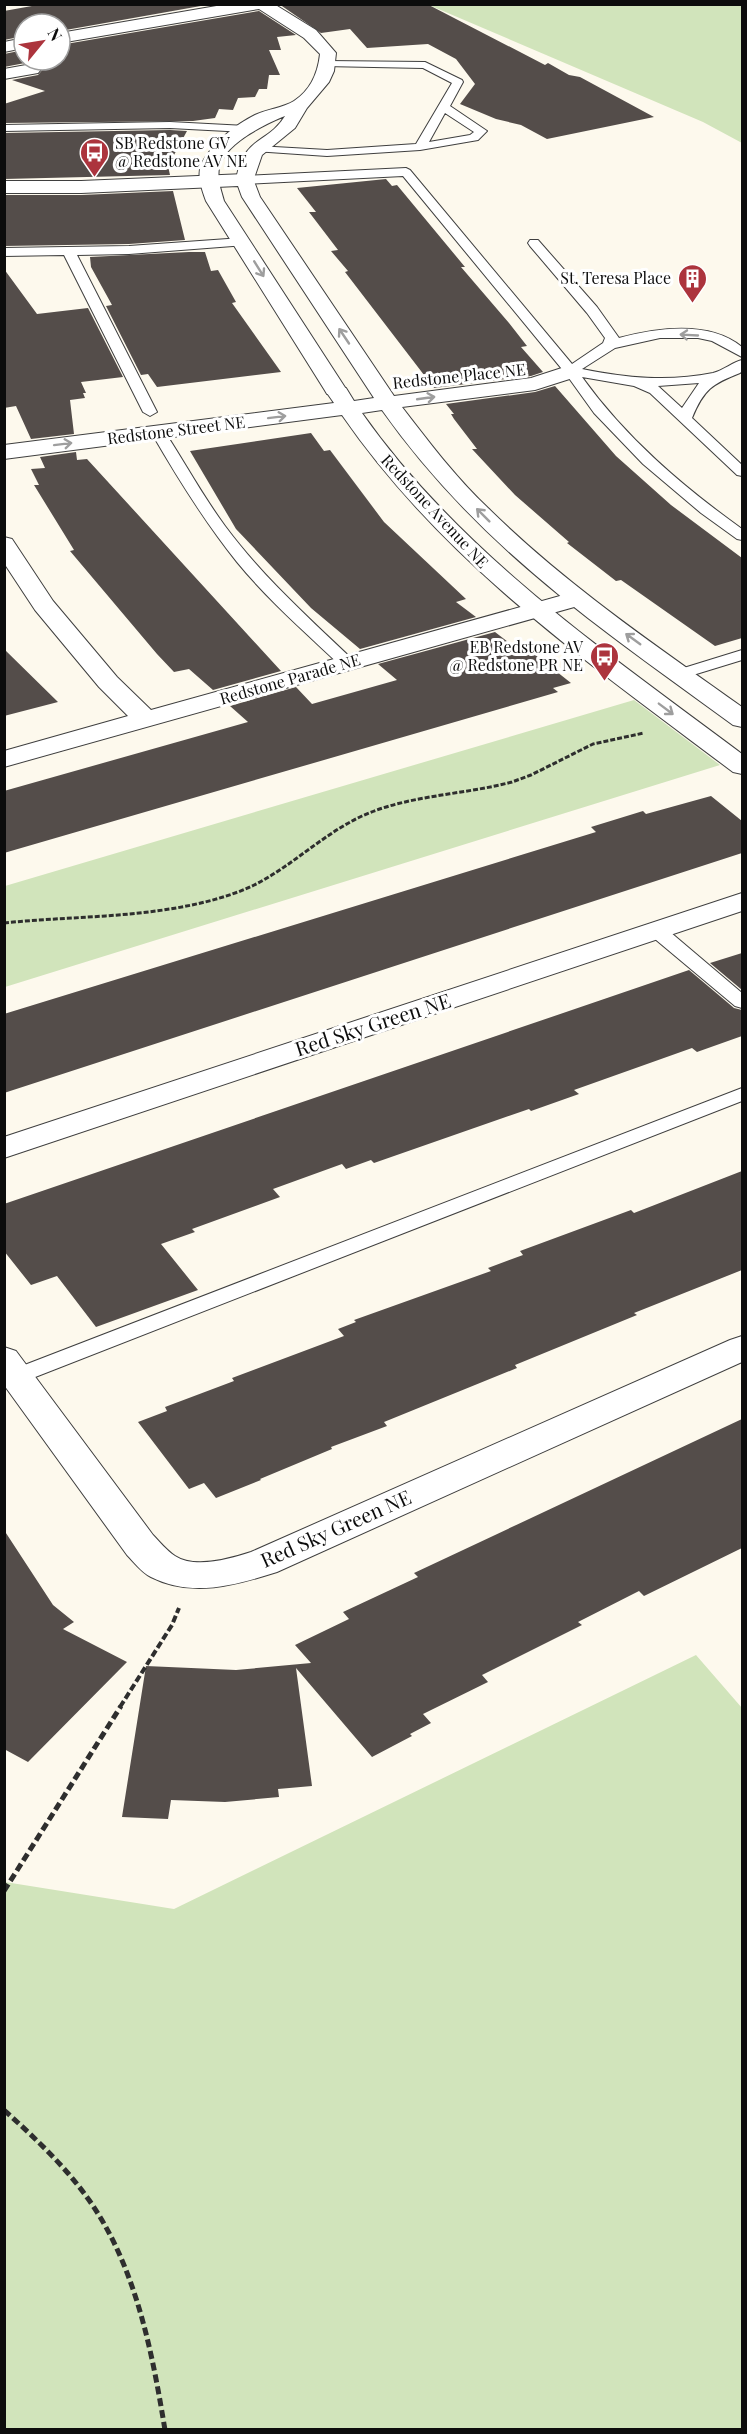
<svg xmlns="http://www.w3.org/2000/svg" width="747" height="2434" viewBox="0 0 747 2434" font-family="'Playfair Display',serif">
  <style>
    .green { fill: #d1e4bb }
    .building { fill: #544d4a }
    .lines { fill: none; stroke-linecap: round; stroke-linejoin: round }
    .service-casing { stroke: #3f3f3f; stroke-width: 2 }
    .minor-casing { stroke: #3f3f3f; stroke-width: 2 }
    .tertiary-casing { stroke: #3f3f3f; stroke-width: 2 }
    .path-far2 { stroke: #2e2e2e; stroke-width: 3; stroke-dasharray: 5 2; stroke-linecap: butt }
    .path-far1 { stroke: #2e2e2e; stroke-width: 4; stroke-dasharray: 7 3; stroke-linecap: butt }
    .path { stroke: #2e2e2e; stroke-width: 5; stroke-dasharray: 8 4; stroke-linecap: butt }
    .service { fill: #fff; fill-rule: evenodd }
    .minor { fill: #fff; fill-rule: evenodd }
    .tertiary { fill: #fff; fill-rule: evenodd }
    .oneway { stroke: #9e9e9e }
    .labels { text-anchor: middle; stroke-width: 6; stroke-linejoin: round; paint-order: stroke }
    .far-poi-label { font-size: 16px; fill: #0c0c0c; stroke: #fff; text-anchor: end }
    .far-street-label { font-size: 16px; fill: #0c0c0c; stroke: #fff }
    .street-label { font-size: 20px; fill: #0c0c0c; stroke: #fff }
  </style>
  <rect width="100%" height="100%" fill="#fdf9ed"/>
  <path class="green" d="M429 5H742V143L703 122Z
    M634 700 720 765 5 987V886Z
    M696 1655 742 1708V2429H5V1882L174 1909Z"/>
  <path class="building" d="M43 4H212L60 31V24H24V36L4 40V11Z
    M279 4H427L545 65 548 63 569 75 580 77 654 117 547 139 521 125 496 119 460 104 475 84 456 59 428 44 367 48 350 29 321 33Z
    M259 11 296 35 277 37 281 50H269L280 75H269L267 89H259L255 97 238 98 233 110 219 109 215 118 193 121 4 123V104L45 91 12 80 38 75 51 60H60V45Z
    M24 50V60H28L25 63 4 67V54Z
    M170 130 187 131 168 166 170 175 4 179V133Z
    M386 179 392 186 397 185 465 267H461L509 323 527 346 521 347 543 372 531 376 434 388 345 272 348 271 331 251 338 250 309 212H316L297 188Z
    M173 191 185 240 129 244 4 246V195H81Z
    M189 252H205L211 271 218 270 236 302 232 303 281 372 157 387 148 374 141 375 106 306 112 305 91 267 90 257Z
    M4 269 37 314 88 308 123 377 81 382 86 393H83L85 398 70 400 74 434 31 439 16 406 4 408Z
    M555 386 616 456 671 505 742 558V638L715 646 621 580 616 581 567 543 569 542 515 495 472 449H477L454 419 451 414H454L446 404 535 392Z
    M311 433 324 451 330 450 384 522 466 599 456 602 476 617 360 649 311 608 236 529 190 451Z
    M76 452 77 460 87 459 281 671 213 690 189 669 174 672 157 654 70 551 74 550 34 485H39L31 469 45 468 40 457Z
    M495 632 521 652 528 649 571 683 553 688 558 692 4 853V791L248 722 230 706 296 687 312 704 397 680 378 664Z
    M4 649 58 702 4 716Z
    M711 796 742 821V853L4 1093V1014L596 832 591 827 643 811 646 814Z
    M742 953V990L710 963Z
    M689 970 734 1008 742 1010V1036L697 1052 692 1048 574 1090 579 1094 531 1111 529 1109 374 1163 371 1160 346 1169 342 1164 273 1189 280 1197 192 1229 195 1232 161 1244 198 1290 96 1327 57 1276 31 1285 4 1251V1204Z
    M742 1171V1270L634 1313 637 1315 515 1365 517 1368 384 1422 387 1426 331 1447 332 1449 260 1479 261 1480 216 1498 204 1483 189 1489 138 1422 167 1411 165 1407 234 1381 232 1378 344 1336 338 1329 356 1322 354 1320 491 1271 488 1268 523 1255 520 1251 631 1210 634 1213Z
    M742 1419V1548L644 1596 639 1591 578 1622 582 1625 482 1675 488 1682 423 1714 431 1723 410 1734 412 1736 372 1757 296 1668 312 1786 278 1789 279 1797 225 1802 171 1800 168 1819 122 1817 146 1666 236 1670 311 1663 295 1645 349 1619 343 1612 418 1577 414 1573Z
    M4 1530 53 1605 74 1622 63 1629 127 1662 28 1762 4 1749Z"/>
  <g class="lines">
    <defs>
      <path id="service" d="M328 61 425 62 462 80 463 82 450 106 487 131 478 140 420 150 327 156 253 151V147L257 146 327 150 416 144 452 83 423 68 324 66V62ZM445 113 474 132 470 135 429 142Z
        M170 122 246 126 252 129 246 132 170 128 4 131V125Z
        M406 168 410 170 572 364 603 343 605 338 587 313 530 246 528 243 530 240H538L597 307 619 338C657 328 709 320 742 347V357L712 341 698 338H660L615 348 582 369C626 378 669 382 713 373 724 370 733 362 742 360V371L740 373C712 384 704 389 692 418L742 465V476L737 475 650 393 634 386 582 377C626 438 682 486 742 529V540L737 539 701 513 643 464 594 413 566 374 403 176 245 184 239 180 245 176ZM699 383 682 408 658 386Z
        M242 238 248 242 246 245 129 254 77 255 157 412 150 416 143 412 64 255 4 256V248L129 246Z
        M158 428 163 429C184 461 202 495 225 526 262 576 308 617 353 660L355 663 353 666H341C306 633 268 600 237 562 204 521 177 477 151 432Z
        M742 650V660L680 679 672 674 674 671Z
        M656 924 663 926 742 993V1008L735 1006 649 934 647 930 649 926Z
        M742 1088V1101L25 1381 17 1384 9 1381 6 1376 9 1371Z"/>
      <path id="minor" d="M228 4H274L316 30 336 53 334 71 329 82 307 108 295 128 262 155 252 184H238L236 180C244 135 268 144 285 116 265 124 224 144 219 168 217 180 221 190 224 201L346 389 343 394 335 395 327 394 324 389 206 201C202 190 197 176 201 165 211 144 235 125 255 115 267 109 283 108 294 101 311 90 318 72 320 54L304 38 259 9 60 43V33Z
        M24 38V48L4 52V42Z
        M31 60H49L38 73 4 79V69L26 65Z
        M4 537 12 539 53 601 117 677 151 710 567 594 576 592 585 594 588 599 585 604 4 767V751L128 716 99 687 35 610 4 563Z
        M742 893V911L4 1158V1137Z
        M742 1336V1362L277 1572C236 1585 192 1598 151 1577 141 1572 134 1562 127 1555L4 1385V1347L16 1351 153 1535C160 1542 166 1550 175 1556 195 1569 230 1559 251 1552L730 1340Z"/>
      <path id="tertiary" d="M245 174 252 176 260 197 394 396 531 378 571 365 579 366 582 371 579 376 535 390 402 407C429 442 456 478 488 508 565 584 655 645 742 707V727L733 725C600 628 479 547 382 410L362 413C461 554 606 652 742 754V774L733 772C591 665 444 563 342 415L4 459V445L334 403 327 393 330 388 338 387 346 388 354 401 374 398 242 197 238 186 81 193H4V181H81Z"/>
    </defs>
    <use href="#service" class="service-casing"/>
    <use href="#minor" class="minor-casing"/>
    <use href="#tertiary" class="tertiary-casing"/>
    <path class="path-far2" d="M4 923C81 915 164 919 238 892 284 875 317 837 362 816 408 795 463 795 512 782L531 775 593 744 644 733"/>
    <path class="path-far1" d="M120 1707 172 1625 179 1608"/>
    <path class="path" d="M4 1891 121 1706
      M4 2110C35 2138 65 2166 89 2200 136 2267 152 2351 165 2430"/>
    <use href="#service" class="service"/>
    <use href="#minor" class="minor"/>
    <use href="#tertiary" class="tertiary"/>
  </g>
  <defs><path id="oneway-shaft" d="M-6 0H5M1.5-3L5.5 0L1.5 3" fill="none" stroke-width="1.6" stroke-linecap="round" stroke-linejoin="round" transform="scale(1.5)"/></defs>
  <g class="oneway">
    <use href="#oneway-shaft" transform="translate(259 269) rotate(58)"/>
    <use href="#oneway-shaft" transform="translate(689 335) rotate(-177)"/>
    <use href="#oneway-shaft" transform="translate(344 336) rotate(-124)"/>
    <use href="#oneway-shaft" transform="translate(426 398) rotate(-8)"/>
    <use href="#oneway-shaft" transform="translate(277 417) rotate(-7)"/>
    <use href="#oneway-shaft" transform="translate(63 444) rotate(-7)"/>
    <use href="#oneway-shaft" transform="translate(483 515) rotate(-135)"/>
    <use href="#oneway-shaft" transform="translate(633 639) rotate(-144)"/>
    <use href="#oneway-shaft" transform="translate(666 709) rotate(37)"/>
  </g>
  <defs>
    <symbol id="bus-pin" viewBox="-11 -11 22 30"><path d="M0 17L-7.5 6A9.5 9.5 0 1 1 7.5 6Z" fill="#ac343d" stroke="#fff"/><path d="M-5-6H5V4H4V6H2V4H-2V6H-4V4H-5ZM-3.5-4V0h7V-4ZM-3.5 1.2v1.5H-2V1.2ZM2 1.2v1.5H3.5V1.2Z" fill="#fff"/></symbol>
    <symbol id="building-pin" viewBox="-11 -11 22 30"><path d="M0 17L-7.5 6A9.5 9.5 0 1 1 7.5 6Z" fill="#ac343d" stroke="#fff"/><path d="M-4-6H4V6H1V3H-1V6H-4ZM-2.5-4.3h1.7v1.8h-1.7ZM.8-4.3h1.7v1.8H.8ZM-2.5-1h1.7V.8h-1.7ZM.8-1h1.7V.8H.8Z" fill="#fff"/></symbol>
  </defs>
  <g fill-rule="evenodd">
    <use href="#bus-pin" x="78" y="136" width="33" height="45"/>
    <use href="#building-pin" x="676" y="262" width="33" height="45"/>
    <use href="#bus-pin" x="588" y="640" width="33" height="45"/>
  </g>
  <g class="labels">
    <g class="far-poi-label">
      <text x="115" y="149" text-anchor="start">SB Redstone GV<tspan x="115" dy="18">@ Redstone AV NE</tspan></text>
      <text x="671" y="284">St. Teresa Place</text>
      <text x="583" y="653">EB Redstone AV<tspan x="583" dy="18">@ Redstone PR NE</tspan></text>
    </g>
    <g class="far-street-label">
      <text transform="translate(459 376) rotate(-6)" y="6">Redstone Place NE</text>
      <text transform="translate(176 430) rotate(-7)" y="6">Redstone Street NE</text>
      <text transform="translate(435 511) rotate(47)" y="6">Redstone Avenue NE</text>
      <text transform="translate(290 679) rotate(-16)" y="6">Redstone Parade NE</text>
    </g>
    <g class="street-label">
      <text transform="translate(373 1025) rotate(-18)" y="7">Red Sky Green NE</text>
      <text transform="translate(336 1529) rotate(-24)" y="7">Red Sky Green NE</text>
    </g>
  </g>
  <rect width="747" height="2434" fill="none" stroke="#0c0c0c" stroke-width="12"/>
  <g transform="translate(42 42) rotate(60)"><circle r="28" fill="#ffffff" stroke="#9e9e9e" stroke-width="1.5"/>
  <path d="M0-4.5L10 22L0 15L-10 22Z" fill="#ac343d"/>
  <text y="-9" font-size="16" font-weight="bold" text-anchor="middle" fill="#0c0c0c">N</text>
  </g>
</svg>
